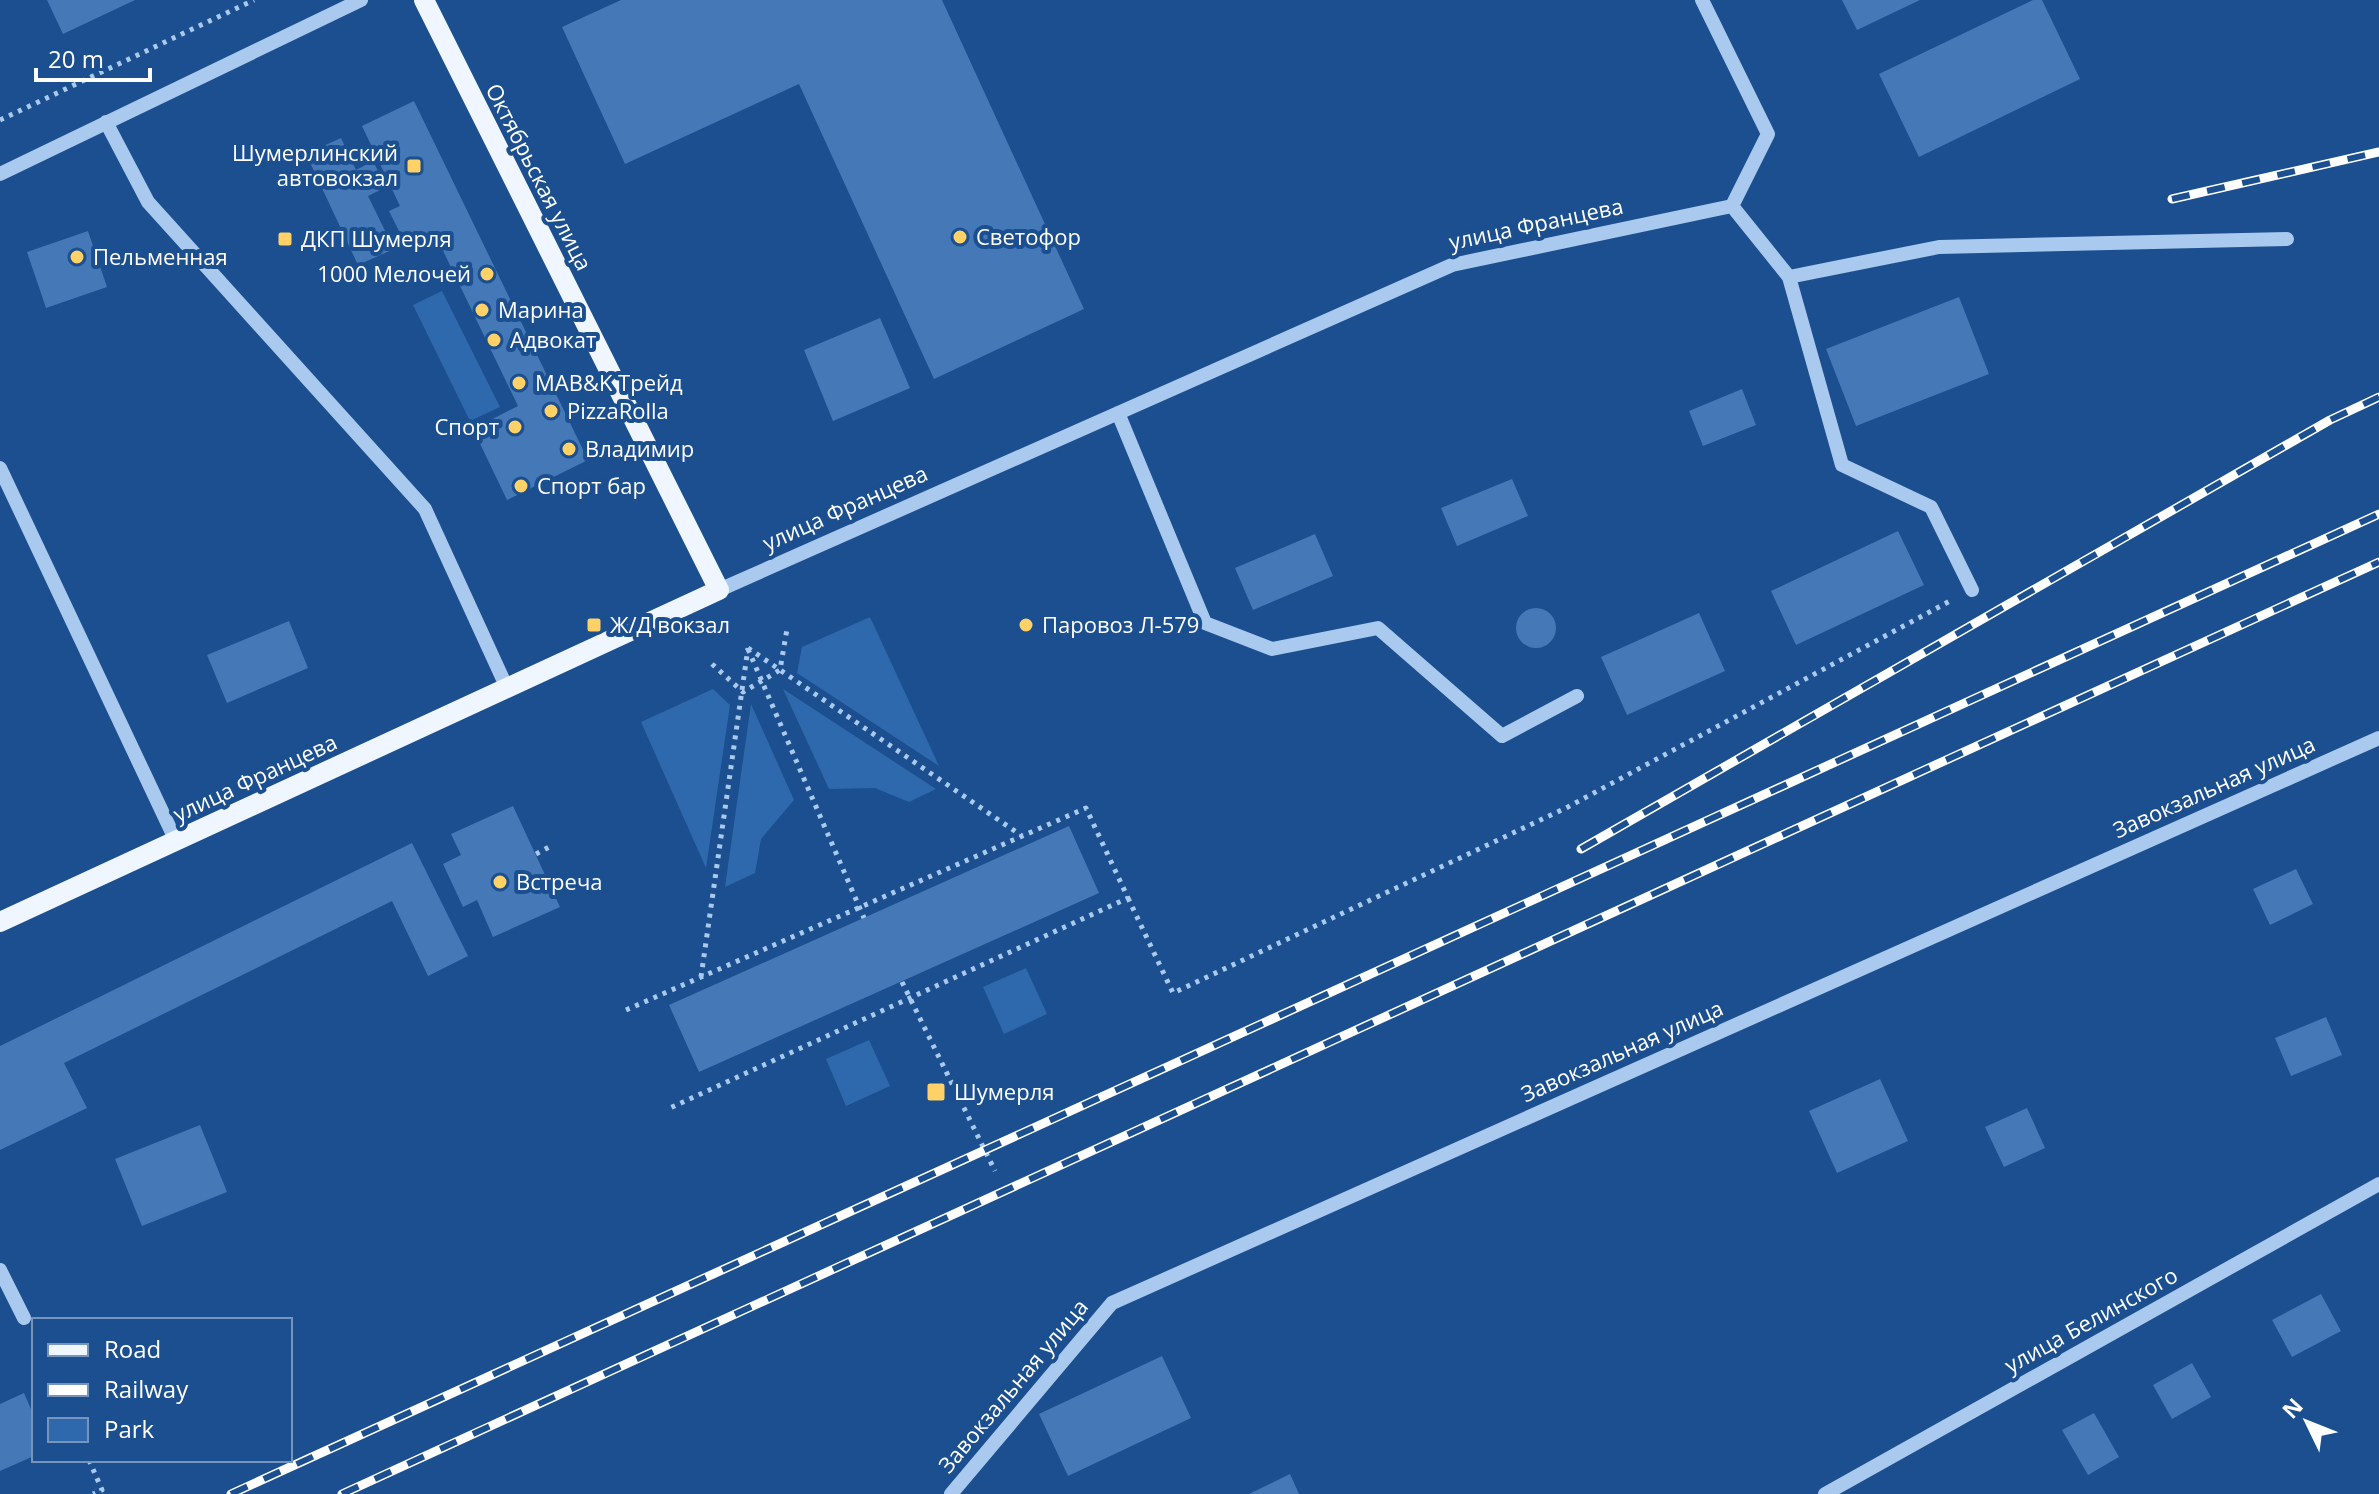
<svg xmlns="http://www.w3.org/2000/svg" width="2379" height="1494" viewBox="0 0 2379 1494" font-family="'Open Sans',sans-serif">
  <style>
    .green { fill: #2e69ad }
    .building { fill: #4478b7 }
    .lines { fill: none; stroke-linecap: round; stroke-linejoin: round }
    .path { stroke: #a9c9ee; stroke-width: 5; stroke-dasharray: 4 6; stroke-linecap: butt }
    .minor { stroke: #a9c9ee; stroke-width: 14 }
    .major { stroke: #f0f6ff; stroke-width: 20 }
    .rail-casing { stroke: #fff; stroke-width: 9 }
    .rail { stroke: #1b4f8f; stroke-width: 6; stroke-dasharray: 18; stroke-linecap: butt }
    .poi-dot { fill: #ffd166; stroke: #1b4f8f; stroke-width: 3 }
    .labels { text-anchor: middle; stroke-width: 8; stroke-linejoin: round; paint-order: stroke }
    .poi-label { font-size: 22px; fill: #fff; stroke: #1b4f8f; text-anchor: start }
    .street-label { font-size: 22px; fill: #fff; stroke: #1b4f8f }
  </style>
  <rect width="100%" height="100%" fill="#1b4f8f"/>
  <path class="green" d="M442 291 500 407 470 421 413 305Z
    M870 617 939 766 797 673 802 647Z
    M713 689 730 705 706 868 641 722Z
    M783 689 936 789 909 802 875 788 829 789Z
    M751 704 794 800 761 839 755 873 725 887Z
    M1026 968 1047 1014 1004 1034 983 987Z
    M869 1040 890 1086 846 1106 826 1059Z"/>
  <path class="building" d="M47 0H135L63 34Z
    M621 0H942L1084 309 934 379 799 84 625 164 562 27Z
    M1842 0H1920L1857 30Z
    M2033 0H2042L2080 79 1919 157 1879 74Z
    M414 101 588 460 507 500 473 429 518 406 434 232 406 245 389 211 400 206 362 126Z
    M341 138 356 170 373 161 386 187 368 196 394 249 358 265 306 154Z
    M88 231 107 287 46 308 27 252Z
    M1959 297 1989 374 1856 426 1826 349Z
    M880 318 910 388 833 421 804 350Z
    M1742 389 1756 425 1703 446 1689 411Z
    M1512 479 1528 516 1457 546 1441 508Z
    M1898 531 1924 585 1796 645 1771 591Z
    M1315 534 1333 576 1253 610 1235 568Z
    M1516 628a20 20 0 1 1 40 0a20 20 0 1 1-40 0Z
    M1699 613 1725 671 1627 715 1601 657Z
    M289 621 308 668 227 703 207 655Z
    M513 806 560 907 493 937 477 900 463 907 443 864 461 855 451 834Z
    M1069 826 1099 893 699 1072 669 1005Z
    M412 843 468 956 428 976 392 901 64 1063 87 1108 0 1150V1046Z
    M2296 869 2313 904 2270 925 2253 889Z
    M2326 1017 2342 1055 2291 1076 2275 1038Z
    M1880 1079 1908 1141 1837 1173 1809 1111Z
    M2027 1108 2045 1148 2004 1167 1985 1127Z
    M200 1125 227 1192 142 1226 115 1159Z
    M2321 1294 2341 1331 2292 1357 2272 1320Z
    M1162 1356 1191 1418 1068 1476 1039 1414Z
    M2192 1363 2211 1397 2172 1419 2153 1385Z
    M24 1393 34 1416V1456L0 1471V1404Z
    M2094 1413 2119 1457 2088 1475 2062 1430Z
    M1290 1474 1299 1494H1249Z"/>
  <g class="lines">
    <path class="path" d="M0 120 254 0
      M748 648 1022 836
      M748 649 864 918
      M712 664 743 692 780 670 787 629
      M536 854 553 845
      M1128 898 1173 993 1566 808 1950 601
      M701 977 748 648
      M902 982 995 1171
      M626 1010 1086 808 1128 898 670 1108
      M89 1460 102 1490 93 1494"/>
    <path class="minor" d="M1702 0 1768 134 1732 206
      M106 122 148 202 425 509 507 688
      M0 174 361 0
      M1732 206 1789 277 1842 465 1931 507 1972 590
      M1789 277 1939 247 2287 239
      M1118 413 1205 623 1272 649 1378 628 1502 736 1577 696
      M0 468 176 841
      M719 590 1452 265 1732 206
      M0 1270 24 1318
      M951 1494 1112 1303 2379 738
      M1825 1494 2379 1184"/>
    <path class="major" d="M0 922 719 590 424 0"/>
    <defs>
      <path id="rail" d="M2172 199 2379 152
        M1581 849 2330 420 2379 397
        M231 1494 2379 514
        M342 1494 2379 562"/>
    </defs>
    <use href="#rail" class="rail-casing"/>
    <use href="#rail" class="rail"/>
  </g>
  <g class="poi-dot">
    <rect x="406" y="158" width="16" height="16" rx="4"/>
    <circle cx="960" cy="237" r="8"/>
    <rect x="277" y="231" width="16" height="16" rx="4"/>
    <circle cx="77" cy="257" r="8"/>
    <circle cx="487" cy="274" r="8"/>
    <circle cx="482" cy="310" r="8"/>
    <circle cx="494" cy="340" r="8"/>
    <circle cx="519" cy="383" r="8"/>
    <circle cx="551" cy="411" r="8"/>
    <circle cx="515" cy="427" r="8"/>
    <circle cx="569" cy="449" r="8"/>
    <circle cx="521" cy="486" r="8"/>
    <rect x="586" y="617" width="16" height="16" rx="4"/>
    <circle cx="1026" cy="625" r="8"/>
    <circle cx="500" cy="882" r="8"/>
    <rect x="926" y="1082" width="20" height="20" rx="4"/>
  </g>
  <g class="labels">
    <g class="poi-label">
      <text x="398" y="161" text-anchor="end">Шумерлинский<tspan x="398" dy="25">автовокзал</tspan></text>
      <text x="976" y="245">Светофор</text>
      <text x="301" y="247">ДКП Шумерля</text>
      <text x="93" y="265">Пельменная</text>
      <text x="471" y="282" text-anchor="end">1000 Мелочей</text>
      <text x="498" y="318">Марина</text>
      <text x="510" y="348">Адвокат</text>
      <text x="535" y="391">МАВ&amp;K Трейд</text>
      <text x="567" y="419">PizzaRolla</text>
      <text x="499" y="435" text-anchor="end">Спорт</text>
      <text x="585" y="457">Владимир</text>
      <text x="537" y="494">Спорт бар</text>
      <text x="610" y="633">Ж/Д вокзал</text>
      <text x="1042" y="633">Паровоз Л-579</text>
      <text x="516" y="890">Встреча</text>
      <text x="954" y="1100">Шумерля</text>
    </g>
    <g class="street-label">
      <text transform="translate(539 177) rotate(63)" y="8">Октябрьская улица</text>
      <text transform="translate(1536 224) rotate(-12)" y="8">улица Францева</text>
      <text transform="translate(845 508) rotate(-24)" y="8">улица Францева</text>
      <text transform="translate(255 778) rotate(-25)" y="8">улица Францева</text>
      <text transform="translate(2214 787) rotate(-24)" y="8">Завокзальная улица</text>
      <text transform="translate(1622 1051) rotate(-24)" y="8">Завокзальная улица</text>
      <text transform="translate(2091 1320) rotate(-29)" y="8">улица Белинского</text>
      <text transform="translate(1013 1386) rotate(-50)" y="8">Завокзальная улица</text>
    </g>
  </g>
  <rect x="32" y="1318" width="260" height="144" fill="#1b4f8f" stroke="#7695bc" stroke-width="2"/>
  <rect x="48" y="1344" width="40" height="12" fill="#f0f6ff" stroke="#7695bc" stroke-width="2"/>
  <text x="104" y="1358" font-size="24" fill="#ffffff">Road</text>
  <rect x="48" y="1384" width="40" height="12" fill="#ffffff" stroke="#7695bc" stroke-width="2"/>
  <text x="104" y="1398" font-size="24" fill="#ffffff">Railway</text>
  <rect x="48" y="1418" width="40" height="24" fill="#2e69ad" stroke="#7695bc" stroke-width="2"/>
  <text x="104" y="1438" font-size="24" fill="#ffffff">Park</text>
  <g transform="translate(2307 1422) rotate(313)" stroke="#1b4f8f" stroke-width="6" paint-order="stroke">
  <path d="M0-6L14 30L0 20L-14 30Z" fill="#ffffff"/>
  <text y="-12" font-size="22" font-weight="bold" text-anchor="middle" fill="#ffffff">N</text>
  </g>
  <path d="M36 68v12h114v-12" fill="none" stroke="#ffffff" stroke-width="4"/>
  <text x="48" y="68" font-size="24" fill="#ffffff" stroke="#1b4f8f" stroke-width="6" paint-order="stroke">20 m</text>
</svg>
